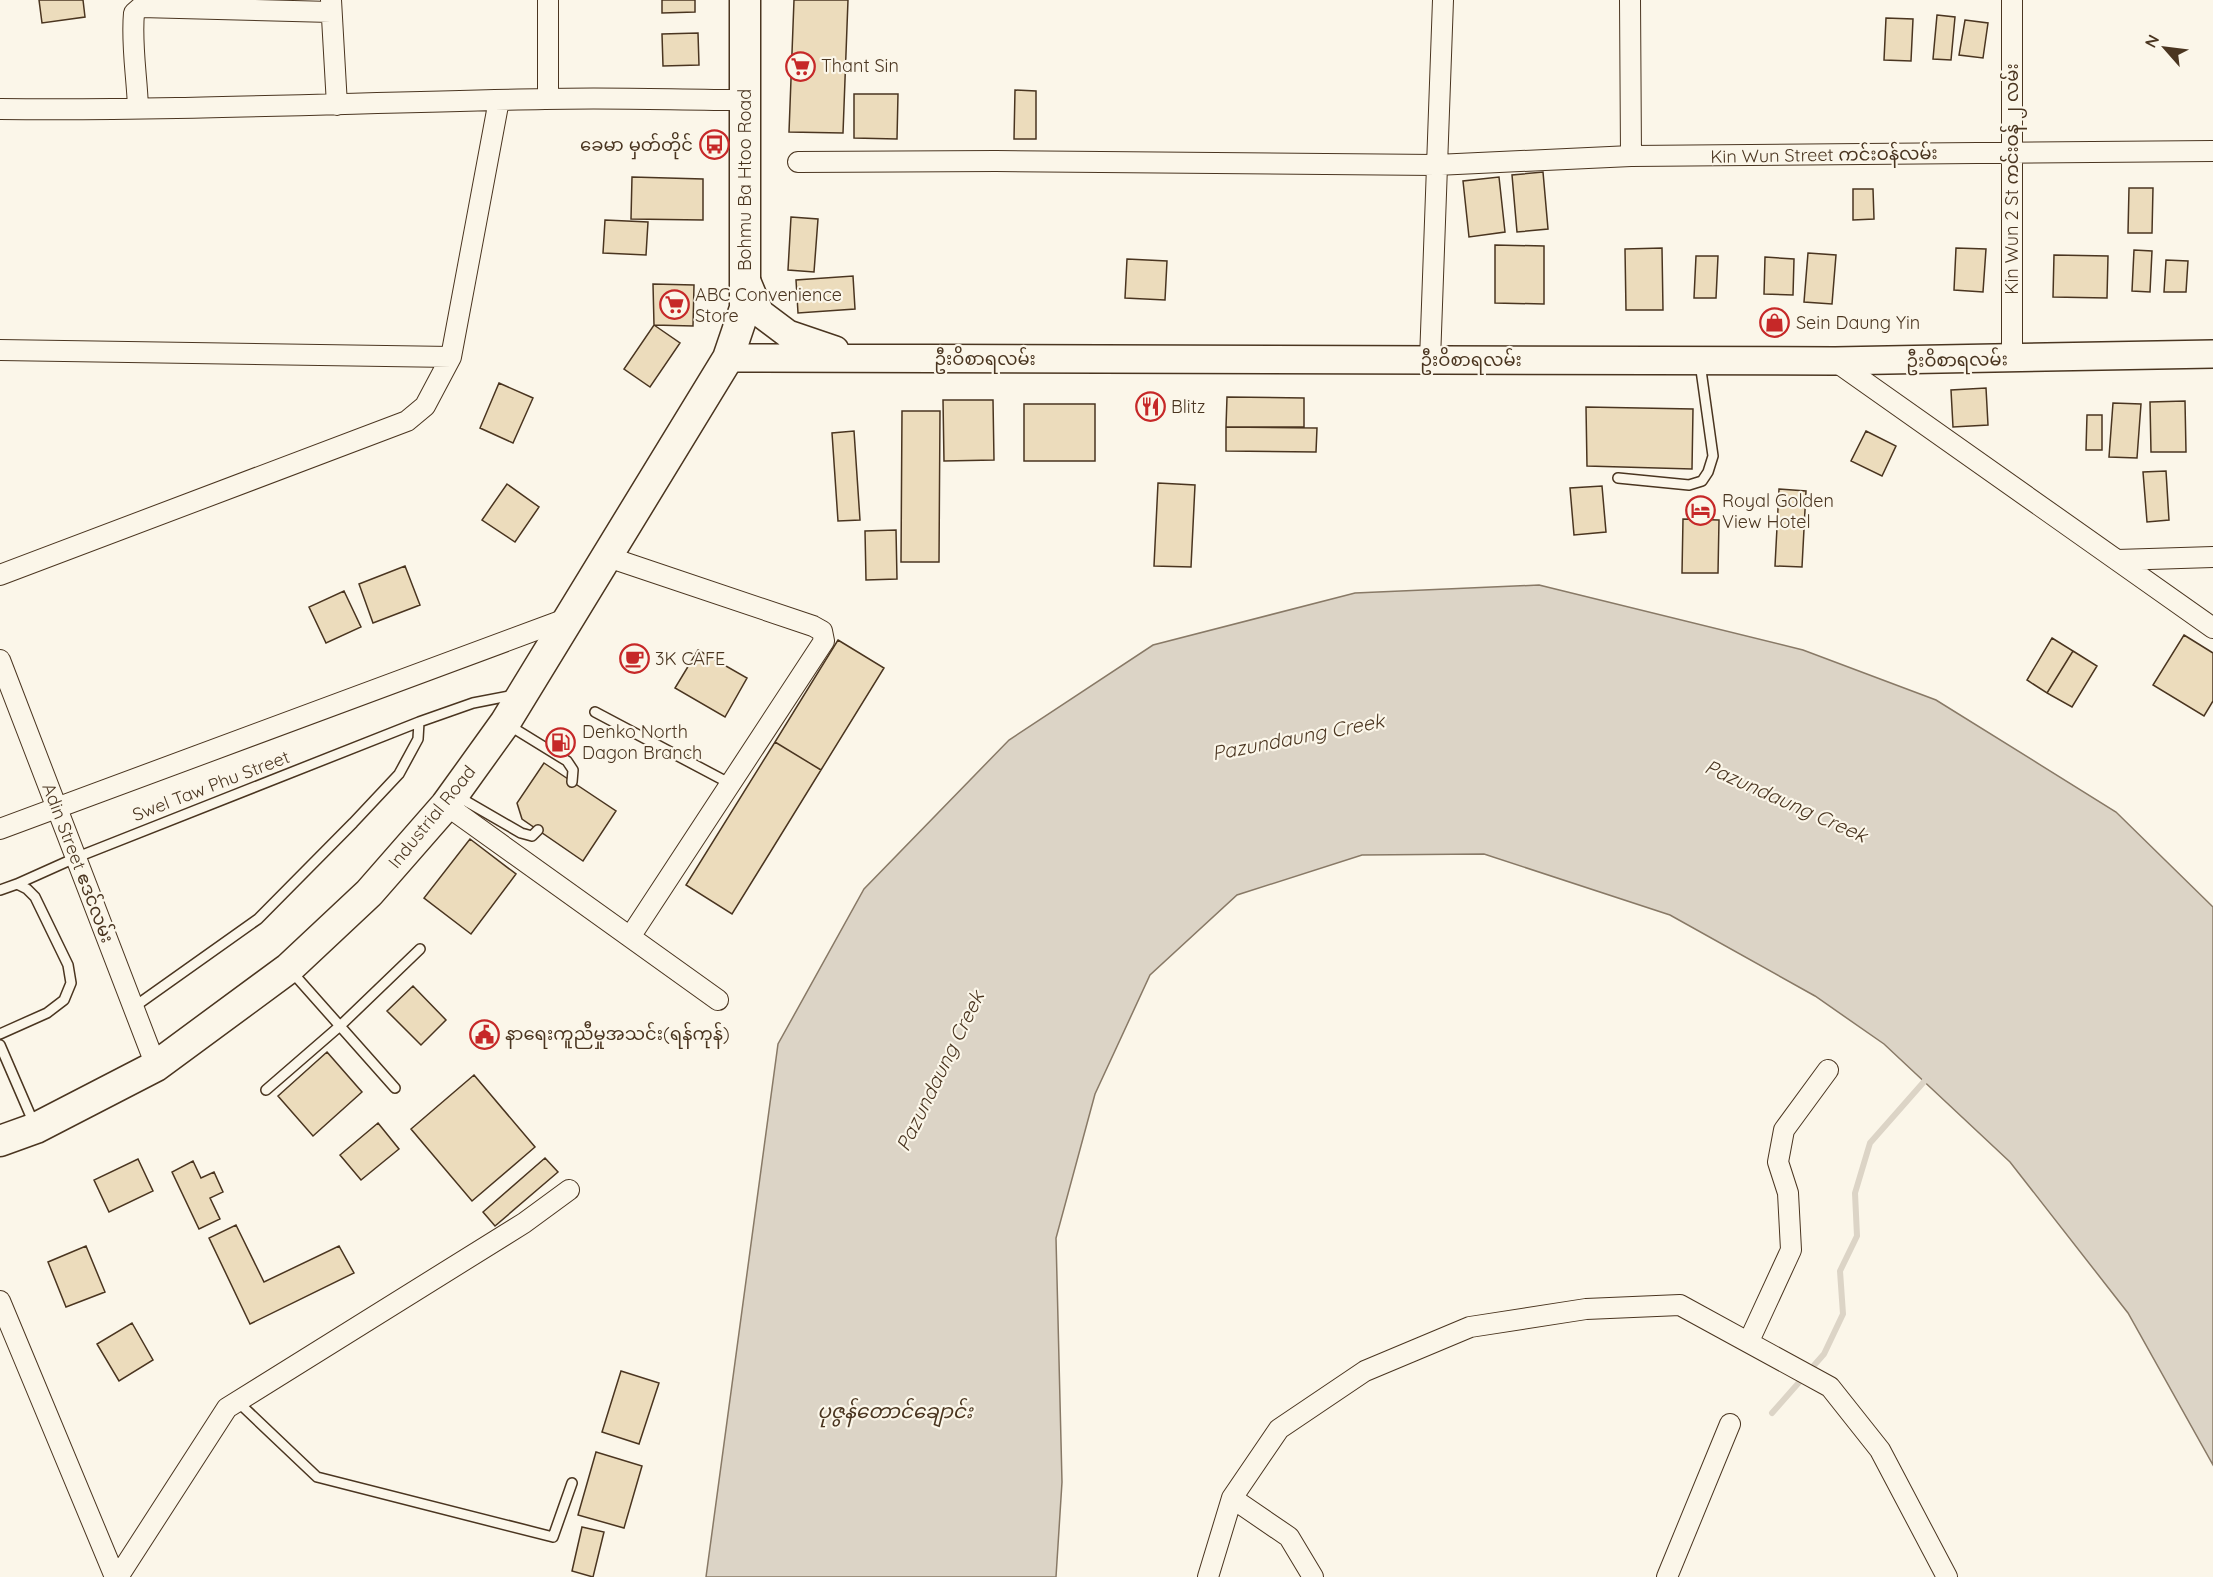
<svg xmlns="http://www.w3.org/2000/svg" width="2213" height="1577" viewBox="0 0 2213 1577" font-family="Quicksand,'Noto Sans Myanmar',sans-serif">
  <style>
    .water { fill: #dcd4c6; stroke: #887966; stroke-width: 1.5 }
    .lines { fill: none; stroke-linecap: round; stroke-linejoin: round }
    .stream { stroke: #dcd4c6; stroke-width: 6 }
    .building { fill: #ecdcbc; stroke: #4a3520; stroke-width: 1.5 }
    .lane-casing { stroke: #4a3520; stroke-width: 12 }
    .street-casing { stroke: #4a3520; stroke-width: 22 }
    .secondary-casing { stroke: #4a3520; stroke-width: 30 }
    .primary-casing { stroke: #4a3520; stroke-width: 33 }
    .lane { stroke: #fbf6e9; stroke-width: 9 }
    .street { stroke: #fbf6e9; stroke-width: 20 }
    .secondary { stroke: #fbf6e9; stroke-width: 27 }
    .primary { stroke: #fbf6e9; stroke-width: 30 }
    .labels { text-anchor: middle; stroke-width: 4.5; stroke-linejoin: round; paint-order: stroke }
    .poi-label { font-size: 18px; fill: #4a3520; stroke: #fbf6e9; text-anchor: start }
    .street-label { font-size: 18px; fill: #4a3520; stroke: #fbf6e9 }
    .water-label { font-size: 20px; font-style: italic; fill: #4a3520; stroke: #fbf6e9 }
  </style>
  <rect width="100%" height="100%" fill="#fbf6e9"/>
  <path class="water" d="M1539 585 1803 650 1936 700 2116 812 2213 907V1465L2128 1313 2010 1162 1884 1044 1815 996 1670 915 1484 854 1362 855 1237 895 1150 975 1095 1094 1056 1238 1062 1482 1056 1577H706L778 1044 864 889 1009 740 1153 645 1355 593Z"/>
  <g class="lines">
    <path class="stream" d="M1772 1413 1824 1354 1843 1314 1840 1271 1857 1236 1855 1193 1870 1143 1929 1076"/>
  </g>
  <path class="building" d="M39 0H83L85 17 42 23Z
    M662 0H695V12L662 13Z
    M794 0H848L843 133 789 132Z
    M1937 15 1955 17 1951 60 1933 59Z
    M1886 18 1913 19 1911 61 1884 60Z
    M1965 20 1988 23 1983 58 1959 55Z
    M698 33 699 65 663 66 662 34Z
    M1015 90 1036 91V139H1014Z
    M854 94H898L897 139 854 138Z
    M1543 172 1548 229 1517 232 1512 175Z
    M632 177 703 179V220L631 219Z
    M1499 177 1505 232 1469 237 1463 181Z
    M2129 188H2153L2152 233H2128Z
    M1853 189H1873L1874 219 1853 220Z
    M791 217 818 219 814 272 788 270Z
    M605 220 648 222 646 255 603 253Z
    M1495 245 1544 246V304L1495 303Z
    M1662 248 1663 310H1626L1625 249Z
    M1956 248 1986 249 1983 292 1954 290Z
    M2134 250 2152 251 2150 292 2132 291Z
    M1808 253 1836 255 1832 304 1804 302Z
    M2054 255 2108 256 2107 298 2053 297Z
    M1696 256H1718L1716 298H1694Z
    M1765 257 1794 259 1793 295 1764 294Z
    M1127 259 1167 261 1165 300 1125 298Z
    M2166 260 2188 261 2186 292H2164Z
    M853 276 855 309 798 313 796 280Z
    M653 284 694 285 693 326 654 325Z
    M654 325 680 343 650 387 624 369Z
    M499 383 533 398 513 443 480 428Z
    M1986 388 1988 425 1953 427 1951 390Z
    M1227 397 1304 398V427H1226Z
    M943 400H993L994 460 944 461Z
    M2185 401 2186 452H2151L2150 402Z
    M2113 403 2141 404 2137 458 2109 457Z
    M1024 404H1095V461H1024Z
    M1586 407 1693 409 1692 469 1587 466Z
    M902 411H940L939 562H901Z
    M2087 415H2102V450H2086Z
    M1226 427 1317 428 1316 452 1226 451Z
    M854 431 860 520 838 521 832 433Z
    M1866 431 1896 446 1882 476 1851 461Z
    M2166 471 2169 520 2147 522 2143 472Z
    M1158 483 1195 485 1191 567 1154 566Z
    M507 484 539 507 515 542 482 520Z
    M1602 486 1606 532 1574 535 1570 488Z
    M1779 489 1806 491 1802 567 1775 566Z
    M1683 519 1719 520 1718 573H1682Z
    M896 530 897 579 866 580 865 531Z
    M405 566 420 605 373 623 359 584Z
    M344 591 361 627 326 643 309 607Z
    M2184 635 2213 653V701L2204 716 2153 685Z
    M2052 638 2073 651 2047 693 2027 680Z
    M838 640 884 668 821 770 775 742Z
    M698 650 747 678 725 717 675 688Z
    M2073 651 2097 666 2072 707 2047 693Z
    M775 742 821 770 732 914 686 885Z
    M544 763 616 811 583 861 522 819 517 803Z
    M470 839 516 874 471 934 424 898Z
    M413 986 446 1020 421 1045 387 1011Z
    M327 1052 362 1092 313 1136 278 1096Z
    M474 1075 535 1147 472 1201 411 1129Z
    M378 1123 399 1149 361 1180 340 1155Z
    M545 1158 558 1172 495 1226 483 1212Z
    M138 1159 153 1191 109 1212 94 1180Z
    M193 1161 201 1178 214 1172 223 1192 210 1198 220 1219 199 1229 172 1172Z
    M236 1225 264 1282 339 1246 354 1273 250 1324 209 1238Z
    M86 1246 105 1292 66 1307 48 1262Z
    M132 1323 153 1360 119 1381 97 1344Z
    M621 1371 659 1383 639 1444 602 1432Z
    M596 1452 642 1466 624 1528 578 1515Z
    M582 1527 604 1532 593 1577 572 1571Z"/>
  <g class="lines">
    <defs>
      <path id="lane" d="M1618 478 1689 485 1702 481 1708 472 1713 456 1700 363
        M595 712 729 783
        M507 724 567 761 573 770 572 782
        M457 796 521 833 532 836 538 830
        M17 884 75 858 419 722 473 703 514 695
        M0 890 17 884 27 889 35 897 68 965 71 983 64 1000 47 1013 0 1034
        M292 972 395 1088
        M134 1007 258 919 353 823 399 774 418 739 419 722
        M0 1045 35 1126
        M266 1090 341 1025 420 949
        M238 1402 317 1477 553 1537 572 1483"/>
      <path id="street" d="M331 0 337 105
        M548 0V99
        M1630 0 1631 156
        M138 108C137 76 131 45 134 13L141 7 331 12
        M0 109C182 111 364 102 545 99 612 97 679 100 745 100
        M798 162 996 161 1436 165 1631 156 2213 151
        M0 350 451 357
        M2012 359V0
        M1430 360 1443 0
        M1835 361 2213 628
        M608 557 813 626 822 631 824 641 630 937
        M2117 560 2213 557
        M0 575 407 421 425 406 451 357 499 100
        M0 660 156 1066
        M446 805 718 1000
        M0 829 571 617
        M0 1301 115 1577
        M1749 1341 1791 1250 1788 1193 1778 1162 1784 1130 1828 1070
        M1232 1498 1289 1537 1313 1577
        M118 1577 227 1408 524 1223 569 1190
        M1208 1577 1232 1498 1279 1429 1365 1371 1470 1327 1586 1309 1680 1305 1830 1387 1880 1450 1947 1577
        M1667 1577 1730 1424"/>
      <path id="secondary" d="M745 277 760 313 788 334 835 350
        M728 358 1835 361 2213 354"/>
      <path id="primary" d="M0 1141 36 1128 156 1066 289 968 369 893 446 805 505 723 728 358 745 308V0"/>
    </defs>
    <use href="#lane" class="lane-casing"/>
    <use href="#street" class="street-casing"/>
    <use href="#secondary" class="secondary-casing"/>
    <use href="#primary" class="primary-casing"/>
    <use href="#lane" class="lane"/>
    <use href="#street" class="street"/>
    <use href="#secondary" class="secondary"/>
    <use href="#primary" class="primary"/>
  </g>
  <defs>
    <symbol id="supermarket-ring" viewBox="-11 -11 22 22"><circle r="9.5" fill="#fbf6e9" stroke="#c62828" stroke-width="1.5"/><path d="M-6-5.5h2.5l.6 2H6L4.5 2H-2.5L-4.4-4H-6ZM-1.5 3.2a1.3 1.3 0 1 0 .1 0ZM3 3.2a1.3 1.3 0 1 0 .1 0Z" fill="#c62828"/></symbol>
    <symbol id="bus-ring" viewBox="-11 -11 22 22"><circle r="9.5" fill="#fbf6e9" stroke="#c62828" stroke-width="1.5"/><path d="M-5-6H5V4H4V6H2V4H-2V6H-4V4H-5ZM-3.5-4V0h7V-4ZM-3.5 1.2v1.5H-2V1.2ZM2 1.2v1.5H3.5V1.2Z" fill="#c62828"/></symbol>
    <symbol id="shop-ring" viewBox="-11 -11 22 22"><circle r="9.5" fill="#fbf6e9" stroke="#c62828" stroke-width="1.5"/><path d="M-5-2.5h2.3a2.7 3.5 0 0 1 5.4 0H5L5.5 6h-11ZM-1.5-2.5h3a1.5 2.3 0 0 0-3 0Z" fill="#c62828"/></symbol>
    <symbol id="restaurant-ring" viewBox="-11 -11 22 22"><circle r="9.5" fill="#fbf6e9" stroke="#c62828" stroke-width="1.5"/><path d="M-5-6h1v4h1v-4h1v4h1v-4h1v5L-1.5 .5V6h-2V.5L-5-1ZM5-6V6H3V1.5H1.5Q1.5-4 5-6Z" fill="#c62828"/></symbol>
    <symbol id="hotel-ring" viewBox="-11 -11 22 22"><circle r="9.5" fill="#fbf6e9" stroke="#c62828" stroke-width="1.5"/><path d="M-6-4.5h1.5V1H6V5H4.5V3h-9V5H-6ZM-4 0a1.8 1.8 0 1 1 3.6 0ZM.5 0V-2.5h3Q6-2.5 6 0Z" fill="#c62828"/></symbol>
    <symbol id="cafe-ring" viewBox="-11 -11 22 22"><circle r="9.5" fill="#fbf6e9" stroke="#c62828" stroke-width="1.5"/><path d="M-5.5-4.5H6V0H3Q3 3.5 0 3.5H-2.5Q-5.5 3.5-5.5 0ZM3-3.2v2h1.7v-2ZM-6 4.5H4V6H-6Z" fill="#c62828"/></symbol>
    <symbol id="fuel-ring" viewBox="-11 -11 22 22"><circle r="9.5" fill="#fbf6e9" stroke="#c62828" stroke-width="1.5"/><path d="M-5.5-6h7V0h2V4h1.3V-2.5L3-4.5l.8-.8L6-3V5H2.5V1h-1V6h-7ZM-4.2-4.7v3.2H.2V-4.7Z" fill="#c62828"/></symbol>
    <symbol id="civic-ring" viewBox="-11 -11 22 22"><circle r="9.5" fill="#fbf6e9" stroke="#c62828" stroke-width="1.5"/><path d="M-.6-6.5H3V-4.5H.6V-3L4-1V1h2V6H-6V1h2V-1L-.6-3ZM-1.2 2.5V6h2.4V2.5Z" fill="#c62828"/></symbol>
  </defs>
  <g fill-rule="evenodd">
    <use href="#supermarket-ring" x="784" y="50" width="33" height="33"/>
    <use href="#bus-ring" x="698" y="128" width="33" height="33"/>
    <use href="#supermarket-ring" x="658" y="288" width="33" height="33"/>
    <use href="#shop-ring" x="1758" y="306" width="33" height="33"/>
    <use href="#restaurant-ring" x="1134" y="390" width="33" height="33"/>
    <use href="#hotel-ring" x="1684" y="494" width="33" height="33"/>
    <use href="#cafe-ring" x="618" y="642" width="33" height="33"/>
    <use href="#fuel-ring" x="544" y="726" width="33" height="33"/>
    <use href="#civic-ring" x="468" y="1018" width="33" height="33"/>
  </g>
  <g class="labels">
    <g class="poi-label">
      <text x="821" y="72">Thant Sin</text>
      <text x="693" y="151" text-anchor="end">ခေမာ မှတ်တိုင်</text>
      <text x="695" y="301">ABC Convenience<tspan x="695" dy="21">Store</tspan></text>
      <text x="1796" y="329">Sein Daung Yin</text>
      <text x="1171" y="413">Blitz</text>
      <text x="1722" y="507">Royal Golden<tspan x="1722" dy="21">View Hotel</tspan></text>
      <text x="655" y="665">3K CAFE</text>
      <text x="582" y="738">Denko North<tspan x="582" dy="21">Dagon Branch</tspan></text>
      <text x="505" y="1040">နာရေးကူညီမှုအသင်း(ရန်ကုန်)</text>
    </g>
    <g class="street-label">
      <text transform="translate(1824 155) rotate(-1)" y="6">Kin Wun Street ကင်းဝန်လမ်း</text>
      <text transform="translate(2012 179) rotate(-90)" y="6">Kin Wun 2 St ကင်းဝန် ၂ လမ်း</text>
      <text transform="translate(745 180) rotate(-90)" y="6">Bohmu Ba Htoo Road</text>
      <text x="985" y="365">ဦးဝိစာရလမ်း</text>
      <text x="1471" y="366">ဦးဝိစာရလမ်း</text>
      <text transform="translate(1957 360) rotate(-1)" y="6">ဦးဝိစာရလမ်း</text>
      <text transform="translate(211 786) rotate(-21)" y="6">Swel Taw Phu Street</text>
      <text transform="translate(432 817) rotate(-51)" y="6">Industrial Road</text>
      <text transform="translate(78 863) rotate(69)" y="6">Adin Street ဧဒင်လမ်း</text>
    </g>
    <g class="water-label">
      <text transform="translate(1298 737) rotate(-11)" y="7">Pazundaung Creek</text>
      <text transform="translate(1786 801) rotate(24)" y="7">Pazundaung Creek</text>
      <text transform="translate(940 1071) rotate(-64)" y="7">Pazundaung Creek</text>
      <text x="895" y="1418">ပုဇွန်တောင်ချောင်း</text>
    </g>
  </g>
  <g transform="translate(2165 48) rotate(298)" stroke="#fbf6e9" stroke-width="4.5" paint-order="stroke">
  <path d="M0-4.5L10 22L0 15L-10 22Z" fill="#4a3520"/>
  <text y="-9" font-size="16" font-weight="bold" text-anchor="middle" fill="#4a3520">N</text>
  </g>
</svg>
